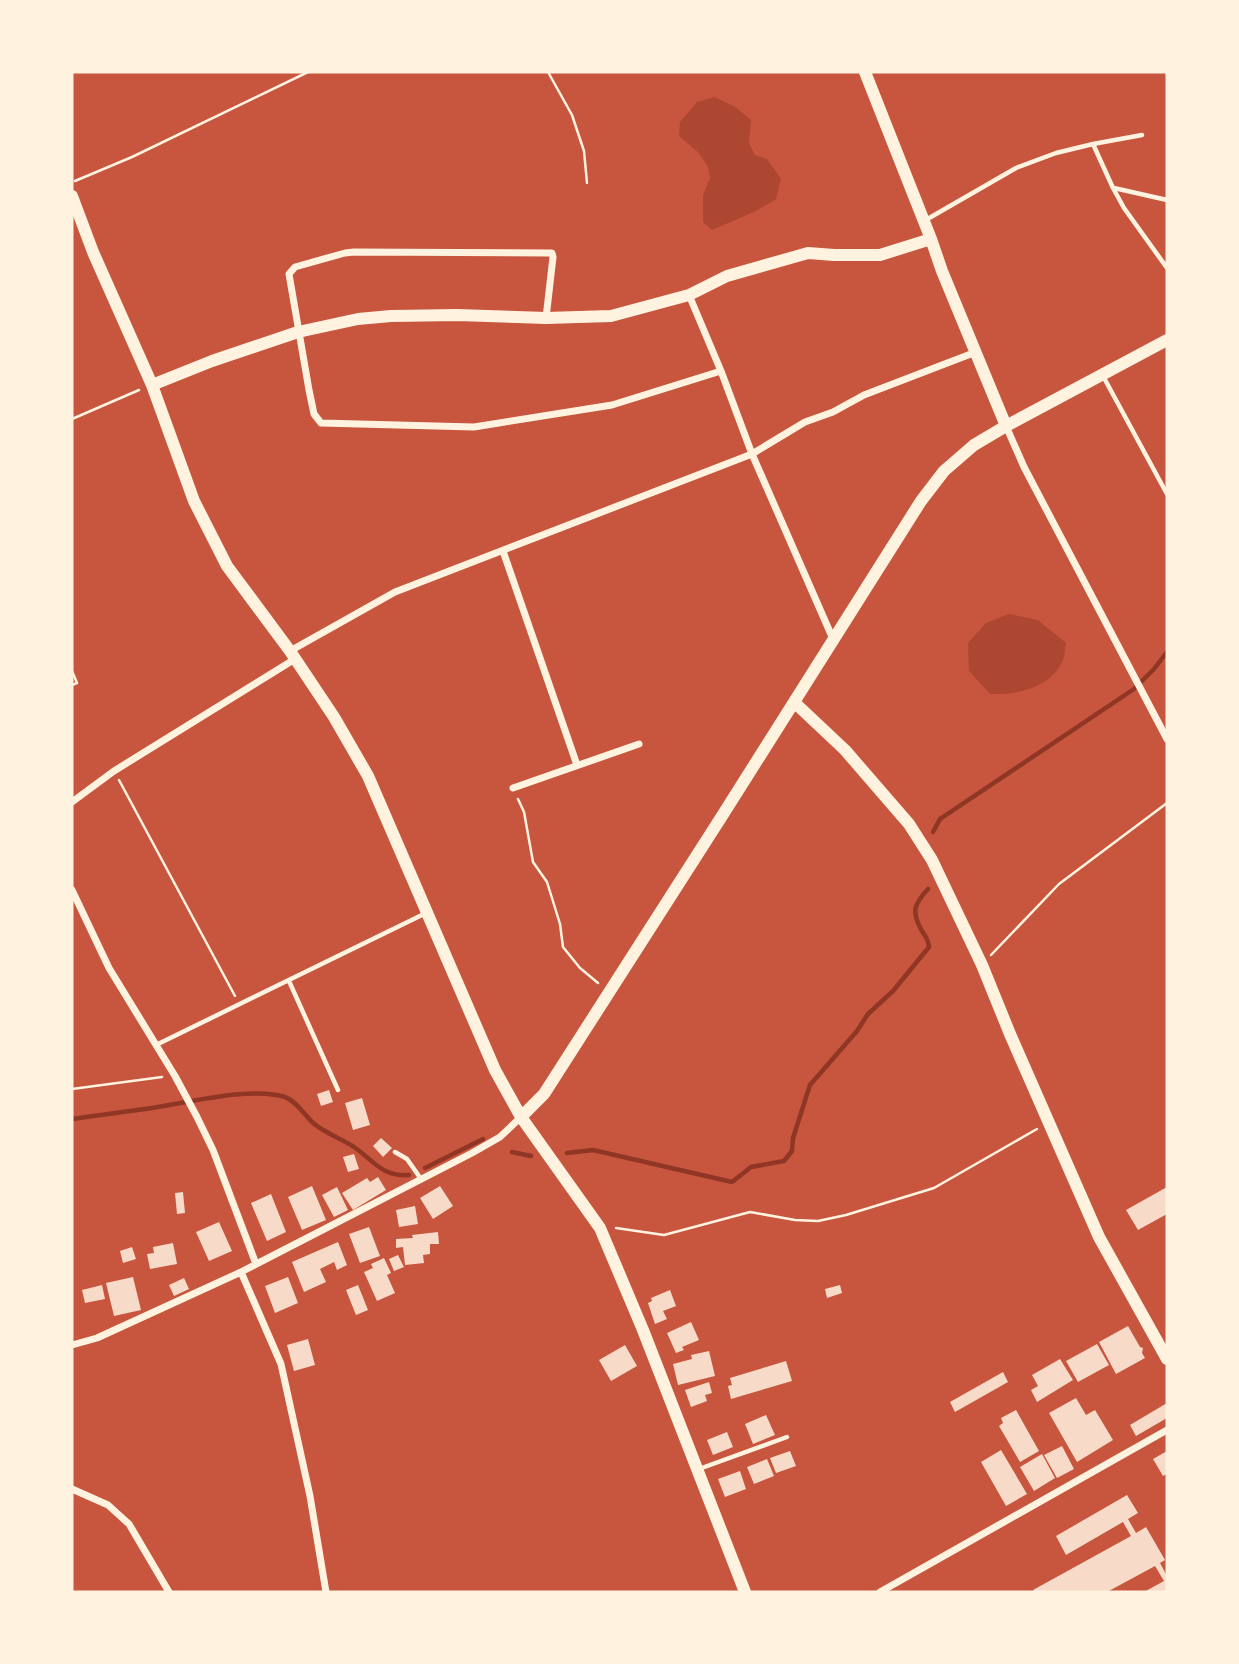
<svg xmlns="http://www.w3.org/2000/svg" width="1239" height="1664" viewBox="0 0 1239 1664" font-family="'Roboto Serif',serif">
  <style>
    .green { fill: #ae4732 }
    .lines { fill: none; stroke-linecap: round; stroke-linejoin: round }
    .stream { stroke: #8f3625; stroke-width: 4.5 }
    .building { fill: #f7dbc8 }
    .path { stroke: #fff3e0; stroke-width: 2.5 }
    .service { stroke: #fff3e0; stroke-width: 4.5 }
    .minor { stroke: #fff3e0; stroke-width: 7 }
    .tertiary { stroke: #fff3e0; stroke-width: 12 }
  </style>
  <rect width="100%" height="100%" fill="#c8553d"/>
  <path class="green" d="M714 97 734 106 751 120 749 143 755 155 767 159 781 179 776 199 756 211 712 230 703 222V195L710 178 708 167 699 153 679 136 680 122 697 102Z
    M1009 614 1038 620 1066 643C1065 648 1065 655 1063 660 1051 688 1017 695 990 694L969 671 968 643 986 623Z"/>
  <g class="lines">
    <path class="stream" d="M933 832 940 819 1134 689 1154 669 1167 652
      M72 1119C98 1115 125 1112 152 1108 186 1103 253 1086 285 1097 296 1101 304 1114 312 1122 324 1133 340 1138 354 1147 373 1160 382 1177 409 1175
      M512 1152 531 1156
      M567 1153 593 1150 732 1182 751 1167 784 1161 792 1151 793 1138 810 1085 857 1031 868 1014 893 991 929 947C928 940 926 937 922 931 911 912 914 904 928 889
      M425 1168 483 1139"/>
  </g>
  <path class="building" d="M329 1090 333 1102 321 1106 317 1094Z
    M362 1098 370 1125 353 1130 345 1103Z
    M381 1138 392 1148 383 1157 373 1146Z
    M354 1154 359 1169 348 1172 343 1157Z
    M378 1177 386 1190 353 1210 342 1193 367 1178 370 1182Z
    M312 1186 326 1220 302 1230 288 1197Z
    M440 1186 453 1206 433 1219 420 1198Z
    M337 1187 348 1210 334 1217 322 1195Z
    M1167 1187V1214L1138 1230 1126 1210Z
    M183 1192 185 1213 177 1214 175 1193Z
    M271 1194 286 1232 267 1241 251 1203Z
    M415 1206 418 1224 399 1227 396 1210Z
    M219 1222 232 1251 209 1261 196 1232Z
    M369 1227 380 1256 360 1263 349 1234Z
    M438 1232 439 1244H430V1254L423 1255 424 1263 405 1265 403 1247 396 1248V1239L413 1238 412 1235Z
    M338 1242 347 1265 337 1270 334 1262 320 1269 326 1282 304 1292 292 1262Z
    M173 1243 177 1264 150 1269 147 1254 154 1253 153 1247Z
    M132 1247 136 1259 123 1263 120 1251Z
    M398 1255 404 1267 394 1271 389 1259Z
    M384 1258 391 1273 387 1275 395 1293 377 1301 364 1272 373 1268 371 1264Z
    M133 1277 141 1310 114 1316 106 1283Z
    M288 1277 298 1303 275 1313 265 1286Z
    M184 1278 189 1289 174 1296 169 1285Z
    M102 1285 105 1299 85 1303 82 1290Z
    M358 1285 368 1310 356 1315 346 1290Z
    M840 1285 842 1293 827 1298 825 1289Z
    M670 1290 676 1306 663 1311 667 1319 655 1324 648 1303 652 1301 651 1298Z
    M691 1322 699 1340 682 1347 684 1350 676 1353 667 1333Z
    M1128 1326 1140 1347 1143 1348 1142 1353 1145 1358 1116 1374 1099 1342Z
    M308 1339 315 1365 294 1371 287 1345Z
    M1097 1344 1109 1365 1078 1382 1066 1361Z
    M625 1345 637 1366 611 1381 599 1360Z
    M709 1351 715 1376 678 1385 673 1364 692 1359 691 1355Z
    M1060 1359 1073 1380 1037 1402 1031 1390 1038 1386 1032 1375Z
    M786 1361 792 1381 731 1399 728 1386 732 1385 730 1378Z
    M1003 1372 1008 1382 955 1412 950 1402Z
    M709 1382 712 1393 705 1395 707 1401 691 1407 685 1390Z
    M1076 1398 1086 1415 1095 1410 1113 1440 1077 1462 1049 1413Z
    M1167 1403V1418L1136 1436 1130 1425Z
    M1016 1410 1039 1451 1020 1462 999 1426 1003 1423 1001 1418Z
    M766 1415 775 1435 753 1444 745 1424Z
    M727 1432 733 1447 713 1455 707 1440Z
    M1062 1446 1074 1469 1057 1478 1044 1455Z
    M1001 1450 1027 1494 1006 1506 981 1462Z
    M790 1451 796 1466 776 1473 770 1458Z
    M1167 1451V1474L1163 1476 1153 1459Z
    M1042 1454 1055 1478 1034 1491 1020 1467Z
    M767 1459 774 1476 754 1484 747 1467Z
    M740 1471 746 1489 725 1497 718 1479Z
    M1127 1495 1138 1513 1128 1519 1136 1533 1146 1527 1165 1560 1160 1563 1167 1576V1592H1144L1164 1581 1155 1566 1107 1592H1034L1033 1590 1131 1536 1123 1522 1066 1555 1056 1536Z"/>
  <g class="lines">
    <path class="path" d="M548 72 572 115 584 151 587 183
      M75 181 132 157 308 72
      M72 419 139 390
      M72 671 77 683 72 685
      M119 780 235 996
      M518 799 524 812 533 862 547 882 560 924 563 947 580 968 598 983
      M991 955 1059 884 1167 803
      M72 1089 162 1077
      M616 1228 664 1235 750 1212 795 1220 818 1221 846 1215 934 1188 1037 1129"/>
    <path class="service" d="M1093 144 1113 188 1124 208 1167 268
      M1114 188 1167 200
      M924 221 1016 168 1056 153 1093 144 1142 135
      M1103 376 1167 494
      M289 981 338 1090
      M156 1045 424 914
      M395 1152 407 1159 421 1179
      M699 1469 787 1437"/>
    <path class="minor" d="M689 295 721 371 752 454 833 639
      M546 318 553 257 552 253 354 252 345 253 295 267 289 274 309 390 314 414 321 423 474 427 612 405 721 371
      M1006 426 1024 467 1167 739
      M503 551 577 765
      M290 651 395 592 752 454 805 422 833 412 864 395 976 352
      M513 788 639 744
      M72 802 114 771 295 659
      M72 890 109 968 175 1076 197 1117 213 1150 256 1264
      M241 1272 281 1364 310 1496 326 1592
      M72 1345 97 1338 241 1272 472 1153 500 1137 521 1117
      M72 1489 108 1505 129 1524 169 1592
      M880 1592 1167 1430"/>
    <path class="tertiary" d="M865 72 931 239 942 271 1006 426
      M72 196 93 252 152 385 194 501 227 566 290 651 334 717 368 776 495 1070 521 1117 600 1228 643 1330 745 1592
      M152 385 212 361 298 332 358 319 391 316 457 315 546 318 611 316 689 295 727 276 808 253 834 255H880L931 239
      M794 702 845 750 909 824 932 860 982 965 1010 1034 1099 1237 1167 1359
      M521 1117 544 1094 722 816 921 501 944 471 974 445 1006 426 1167 340"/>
  </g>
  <rect width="1239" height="1664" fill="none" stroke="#fff3e0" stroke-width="147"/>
</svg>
